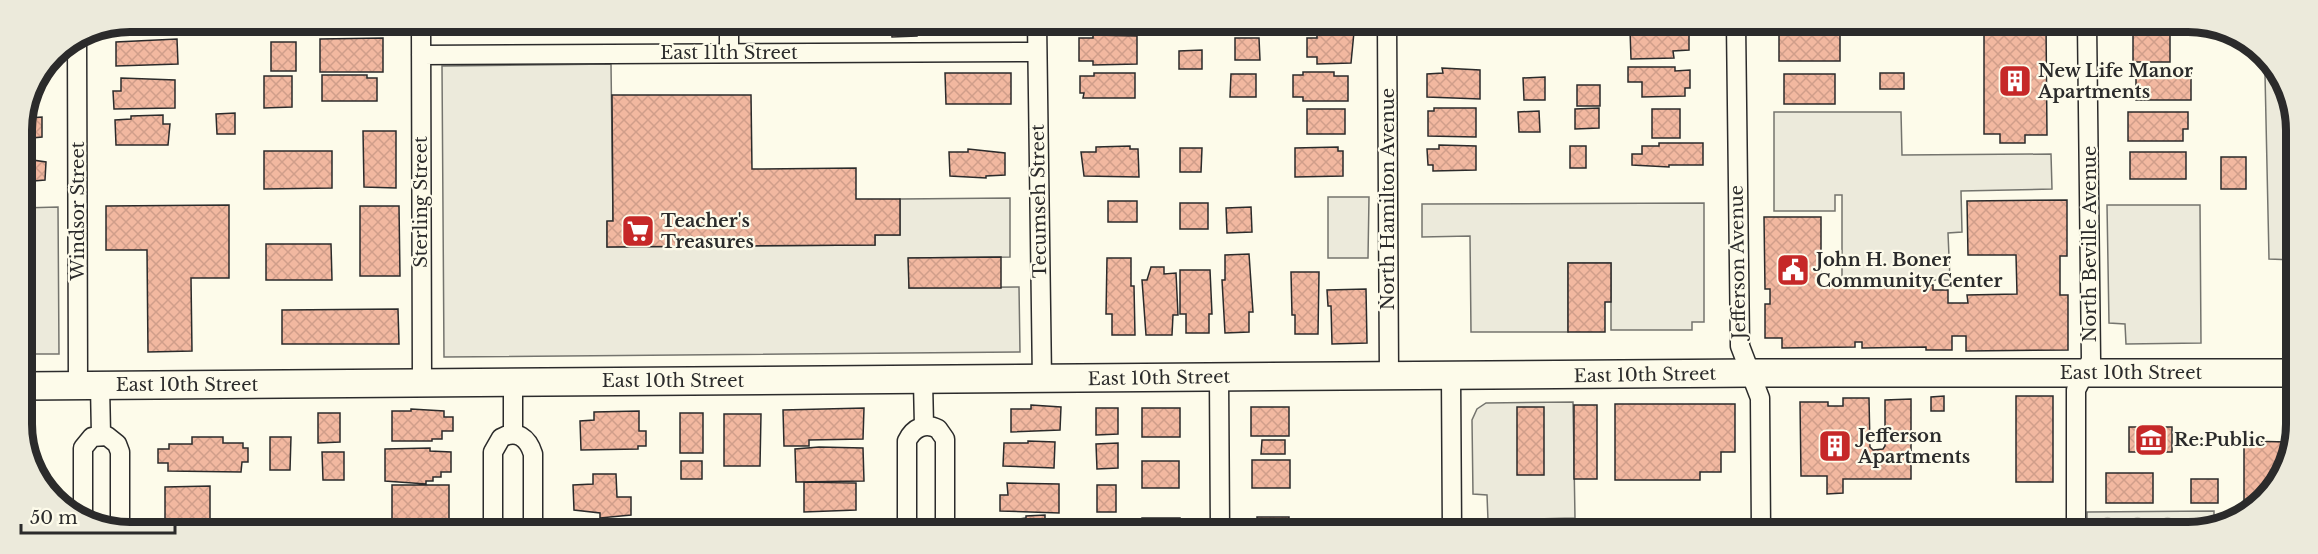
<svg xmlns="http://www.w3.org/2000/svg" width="2318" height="554" viewBox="0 0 2318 554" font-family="'Libre Baskerville',serif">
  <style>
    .forest { fill: url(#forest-crowns); stroke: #74746e; stroke-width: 1.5 }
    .parking { fill: #eceadb; stroke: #74746e; stroke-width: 1.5 }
    .building { fill: url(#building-cross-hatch); stroke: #2b2b2b; stroke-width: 1.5 }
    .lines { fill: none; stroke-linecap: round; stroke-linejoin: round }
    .street-casing { stroke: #2b2b2b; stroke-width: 21 }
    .secondary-casing { stroke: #2b2b2b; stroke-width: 30 }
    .street { stroke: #fdfbea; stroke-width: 18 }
    .secondary { stroke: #fdfbea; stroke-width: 27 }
    .labels { text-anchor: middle; stroke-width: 4.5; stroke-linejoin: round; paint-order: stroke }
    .street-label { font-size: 18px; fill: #2b2b2b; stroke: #fdfbea }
    .poi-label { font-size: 18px; font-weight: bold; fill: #2b2b2b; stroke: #fdfbea; text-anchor: start }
    .rim { fill: none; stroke: #2b2b2b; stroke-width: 8 }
  </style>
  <defs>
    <pattern id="forest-crowns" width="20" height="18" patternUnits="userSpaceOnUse" patternTransform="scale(1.5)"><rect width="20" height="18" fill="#ecebdb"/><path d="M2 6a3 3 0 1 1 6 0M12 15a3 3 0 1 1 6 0" fill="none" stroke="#cbcabc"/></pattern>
    <pattern id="building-cross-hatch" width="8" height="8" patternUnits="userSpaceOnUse" patternTransform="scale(1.5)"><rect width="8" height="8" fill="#f2b8a0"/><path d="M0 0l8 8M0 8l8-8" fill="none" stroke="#d09e8a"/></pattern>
  </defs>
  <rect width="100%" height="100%" fill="#fdfbea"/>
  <path class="forest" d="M2214 511V525L2195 533H2087V512Z"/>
  <path class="parking" d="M611 64 613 221 607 222V247L875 245V235H900V199L1010 198V257L909 258V288L1019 287 1020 352 444 357 442 66Z
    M2265 74H2276L2295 108V260L2269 259Z
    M1774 112H1901L1902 155 2051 154 2052 189 1961 191 1962 232 1948 233 1950 280H1842V195H1835V211H1774Z
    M1328 197H1369L1368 258H1328Z
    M1704 203V322H1692V330H1611V263H1568V332H1471L1470 236 1422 237V204Z
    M2107 205H2200L2201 343 2126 344 2125 324 2109 323Z
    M58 207 59 354H23L22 208Z
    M1573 402 1575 518 1488 520 1487 495 1473 494 1472 420 1477 409 1486 403Z"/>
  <path class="building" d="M130 21H183V32L115 31V24Z
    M200 21H240L241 30 218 31V26L200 27Z
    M327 21H388V26L350 29V26H327Z
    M452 21H476V27H452Z
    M494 21H522V26H494Z
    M526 21H557V25H554V32H529Z
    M563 21H594V26H563Z
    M601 21H627V25H601Z
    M640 21 666 22V25H640Z
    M686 22H708V31H686Z
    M760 22H828V29H760Z
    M890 22H921V32H917V36L892 37Z
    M968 22H1003V29L968 33Z
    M1073 22H1146V27H1135V29H1122V26L1073 28Z
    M1524 22H1550V24L1524 25Z
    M1925 23H2046L2047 135H2025V143H2000V134H1984V28H1925Z
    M1674 29V32H1689V50L1673 51 1674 58 1631 59 1630 30Z
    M1317 32H1354L1351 63 1317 64V57H1307V38H1317Z
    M1779 33H1840V61H1779Z
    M1093 35 1137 36V64L1093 65V61H1079V38H1093Z
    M2133 35H2170V62H2133Z
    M383 38V72H320V39Z
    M1235 38H1259L1260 60H1235Z
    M177 39 178 64 116 66V42Z
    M271 42H296V71H271Z
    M1202 50V69H1179V51Z
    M1628 67H1675V71L1690 70V88H1685V96L1642 97V82H1628Z
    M1442 68 1480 70V99L1427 97V74L1443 73Z
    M2136 69H2191V100H2136Z
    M1303 72H1334V76H1348V101H1303V97H1293V75H1303Z
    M945 73H1011V104H946Z
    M1094 73H1135V98H1083L1084 93H1080V76H1094Z
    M1880 73H1904V89H1880Z
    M1231 74H1256V97H1230Z
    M1784 74H1835V104H1784Z
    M322 75H367V78H377V101H322Z
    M264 76H292V107L264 108Z
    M1545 77V100H1524L1523 78Z
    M121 78 175 80V108L114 109 113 91H121Z
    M1577 85H1600V106H1577Z
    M612 95H751L752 169 856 168V199H900V235H875V245L607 247V221H613Z
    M1434 108H1476V137L1428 136V111H1434Z
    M1599 108V128L1575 129V109Z
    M1307 109H1345V134H1307Z
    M1652 109H1680V138H1652Z
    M1539 111 1540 132H1519L1518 112Z
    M2128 112H2188V129H2183V141H2128Z
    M235 113V134H217L216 114Z
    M25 115 26 118 42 117V137L32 138V143H21V123Z
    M163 115V124H170L168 145H116L115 120 131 119V116Z
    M363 131H396V188L364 187Z
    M1659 143H1703V165H1669V167L1632 165V154H1642V146H1659Z
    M1439 145 1476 146V170L1433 171V165H1428L1427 149H1439Z
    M1130 146V149H1138L1139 177 1084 176 1081 152H1096V147Z
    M1570 146H1586V168H1570Z
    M1338 147V151H1343V176L1295 177V148Z
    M1180 148H1202L1201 172H1180Z
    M968 149 1005 153V175L986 176V178L950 176 949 152H968Z
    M264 151H332V188L264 189Z
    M2130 152H2186V179H2130Z
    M21 155H26V159L46 162 45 180 22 182Z
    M2221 157H2246V189H2221Z
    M2067 200V256H2060V295H2068V350L1966 351V336H1952V350H1926V347L1862 348V342H1855V347L1782 348V338H1765V304H1770V289H1765L1764 217H1821V286L1933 285V290H1948V303H1968L1967 295 2017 294 2016 255H1968L1967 201Z
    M1108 201H1137V222H1108Z
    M1180 203H1208V229H1180Z
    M229 205V278H191L192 351 148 352 147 250H106V206Z
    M360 206H399L400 276H360Z
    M1251 207 1252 232 1227 233 1226 208Z
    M266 244H331L332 280H266Z
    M1249 254 1253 312H1249V332L1225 333 1222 280H1225V255Z
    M1001 257V288H909L908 258Z
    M1107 258H1131V286H1134L1135 335H1112V314H1106Z
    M1568 263H1611V302H1605V332H1568Z
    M1151 267H1164V274L1176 273 1178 315H1173L1172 335H1146L1142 280H1147Z
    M1180 270H1210L1212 314H1209V333H1186V314H1180Z
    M1291 272H1319L1318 334H1295V315H1292Z
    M1366 289 1367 343 1332 344 1331 306H1328L1327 290Z
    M398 309 399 344H282V310Z
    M1944 396V411H1931V397Z
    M2016 396H2053V482H2016Z
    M1843 398H1869L1870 447 1873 450 1883 449 1885 446V400L1911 399V479H1843V493L1827 494V476H1801L1800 402H1828V406H1843Z
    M1615 404H1735V452H1721V472H1700V480H1615Z
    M1031 405 1061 407 1060 430 1011 432V409H1031Z
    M1574 405H1597V479H1574Z
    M1251 407H1289V436H1251Z
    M1517 407H1544V475H1517Z
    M864 408 863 439 809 440V446H784L783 410Z
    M1096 408H1118V434L1096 435Z
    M1142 408H1180V437H1142Z
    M411 409 444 411V417H453V431H442V439H432V441H392V411H411Z
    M639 411V431H646V446H638V449L581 450 580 421 594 420V412Z
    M318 413H340V442L318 443Z
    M680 413H703V453H680Z
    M724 414H761L760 466H724Z
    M2129 427H2172V452H2129Z
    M23 435H31L30 459 23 446Z
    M192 437H223V443H243V448H248V462H242L241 472 168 471V463H158V449H169V444H192Z
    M270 437H291L290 470H270Z
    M1262 440H1285V454H1261Z
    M1028 441 1055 442 1054 468 1003 466 1004 443H1028Z
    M2244 441 2288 442V451H2292L2260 506 2244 513Z
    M1118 443V468L1097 469 1096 444Z
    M819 447 863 448 864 481 796 482 795 449Z
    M430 448V451L451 452V472H441V477H433V481H426V484L385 481V449Z
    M322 452H344V480H323Z
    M1252 460H1290V488H1252Z
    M681 461H702V479H681Z
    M1142 461H1179V488H1142Z
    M2106 473H2153V503H2106Z
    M593 474H616L617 497H631V515L600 518V513L574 510 573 485 593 484Z
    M2191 479H2218V503H2191Z
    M804 482 856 483V510L804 512Z
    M1007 483 1059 484V513L1000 511V495H1008Z
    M392 485H449V519H392Z
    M1097 485H1116V512H1097Z
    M210 486V523L165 524V487Z
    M1045 515V525L1060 524V532H999V522L1026 518V516Z
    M1257 517H1289V532H1257Z
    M1142 518H1180V532H1142Z
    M806 519H852L858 521V532H806Z
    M596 521 639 522V531H574V527L596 526Z
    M1114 521 1115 532H1091L1090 523Z
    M446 524V531H381V525Z
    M163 525H235V531H163Z
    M272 526V531H249V527Z
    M680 528H700V531H680Z"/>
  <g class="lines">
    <defs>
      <path id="street" d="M421 21 422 382
        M729 22V53
        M1037 22 1042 380
        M1387 22 1389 376
        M1736 23 1740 346 1760 398 1761 532
        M77 37 78 386
        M421 55 1037 52
        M1451 376 1452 532
        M1219 377 1220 532
        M513 381V434
        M923 381 924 426
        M100 385 101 435
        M83 517V448L92 437 107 436 117 444 120 452V531
        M493 531V452L501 438C517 429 528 438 533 454V531
        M907 532V441C913 428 925 422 938 429L945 439V532
        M2076 533V390L2091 360 2087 23"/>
      <path id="secondary" d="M23 386 1751 373H2295"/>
    </defs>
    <use href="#street" class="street-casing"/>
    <use href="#secondary" class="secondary-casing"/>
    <use href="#street" class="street"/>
    <use href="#secondary" class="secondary"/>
  </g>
  <defs>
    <symbol id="building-square" viewBox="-11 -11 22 22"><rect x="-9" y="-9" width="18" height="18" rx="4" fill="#c62828" stroke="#fdfbea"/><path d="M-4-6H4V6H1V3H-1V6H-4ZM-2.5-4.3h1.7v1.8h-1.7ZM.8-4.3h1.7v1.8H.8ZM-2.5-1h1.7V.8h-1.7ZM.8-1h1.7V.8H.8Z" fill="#fff"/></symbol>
    <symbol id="supermarket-square" viewBox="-11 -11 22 22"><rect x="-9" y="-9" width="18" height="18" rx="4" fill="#c62828" stroke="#fdfbea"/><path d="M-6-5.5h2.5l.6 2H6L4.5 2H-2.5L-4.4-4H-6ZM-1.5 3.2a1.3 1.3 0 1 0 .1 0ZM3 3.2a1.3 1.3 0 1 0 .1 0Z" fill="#fff"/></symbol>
    <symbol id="civic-square" viewBox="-11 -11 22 22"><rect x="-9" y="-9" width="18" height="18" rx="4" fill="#c62828" stroke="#fdfbea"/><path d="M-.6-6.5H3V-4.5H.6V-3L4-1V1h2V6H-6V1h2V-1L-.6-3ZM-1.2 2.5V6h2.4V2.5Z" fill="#fff"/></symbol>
    <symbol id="museum-square" viewBox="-11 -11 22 22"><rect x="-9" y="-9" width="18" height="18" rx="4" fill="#c62828" stroke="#fdfbea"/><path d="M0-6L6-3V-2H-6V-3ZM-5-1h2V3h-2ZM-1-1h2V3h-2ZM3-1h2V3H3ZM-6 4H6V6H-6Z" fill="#fff"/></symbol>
  </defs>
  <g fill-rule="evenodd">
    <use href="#building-square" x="1996" y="62" width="38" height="38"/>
    <use href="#supermarket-square" x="619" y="212" width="38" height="38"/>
    <use href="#civic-square" x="1774" y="251" width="38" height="38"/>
    <use href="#museum-square" x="2132" y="421" width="38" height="38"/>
    <use href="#building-square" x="1816" y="427" width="38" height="38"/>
  </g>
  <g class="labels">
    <g class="street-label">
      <text x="729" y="59">East 11th Street</text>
      <text transform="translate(1388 199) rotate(-90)" y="6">North Hamilton Avenue</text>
      <text transform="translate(1039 201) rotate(-91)" y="6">Tecumseh Street</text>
      <text transform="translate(421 202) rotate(-90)" y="6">Sterling Street</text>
      <text transform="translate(78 211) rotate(-90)" y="6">Windsor Street</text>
      <text transform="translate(2090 244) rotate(-90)" y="6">North Beville Avenue</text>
      <text transform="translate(1738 262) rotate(-91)" y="6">Jefferson Avenue</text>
      <text x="2131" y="379">East 10th Street</text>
      <text transform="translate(1645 375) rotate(-1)" y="6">East 10th Street</text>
      <text transform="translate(1159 378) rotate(-1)" y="6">East 10th Street</text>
      <text x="673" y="387">East 10th Street</text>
      <text x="187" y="391">East 10th Street</text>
    </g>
    <g class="poi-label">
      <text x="2038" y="77">New Life Manor<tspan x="2038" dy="21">Apartments</tspan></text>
      <text x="661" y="227">Teacher's<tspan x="661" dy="21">Treasures</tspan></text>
      <text x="1816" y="266">John H. Boner<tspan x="1816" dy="21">Community Center</tspan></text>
      <text x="1858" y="442">Jefferson<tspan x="1858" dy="21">Apartments</tspan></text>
      <text x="2174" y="446">Re:Public</text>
    </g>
  </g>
  <path d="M0 0H2318V554H0ZM130 32H2188A98 98 0 0 1 2286 130V424A98 98 0 0 1 2188 522H130A98 98 0 0 1 32 424V130A98 98 0 0 1 130 32Z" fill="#eceadb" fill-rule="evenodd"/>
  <path class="rim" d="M130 32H2188A98 98 0 0 1 2286 130V424A98 98 0 0 1 2188 522H130A98 98 0 0 1 32 424V130A98 98 0 0 1 130 32Z"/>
  <path d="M21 524v9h154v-9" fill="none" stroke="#2b2b2b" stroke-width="3"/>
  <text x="30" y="524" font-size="18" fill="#2b2b2b" stroke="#fdfbea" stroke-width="4.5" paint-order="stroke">50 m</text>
</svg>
